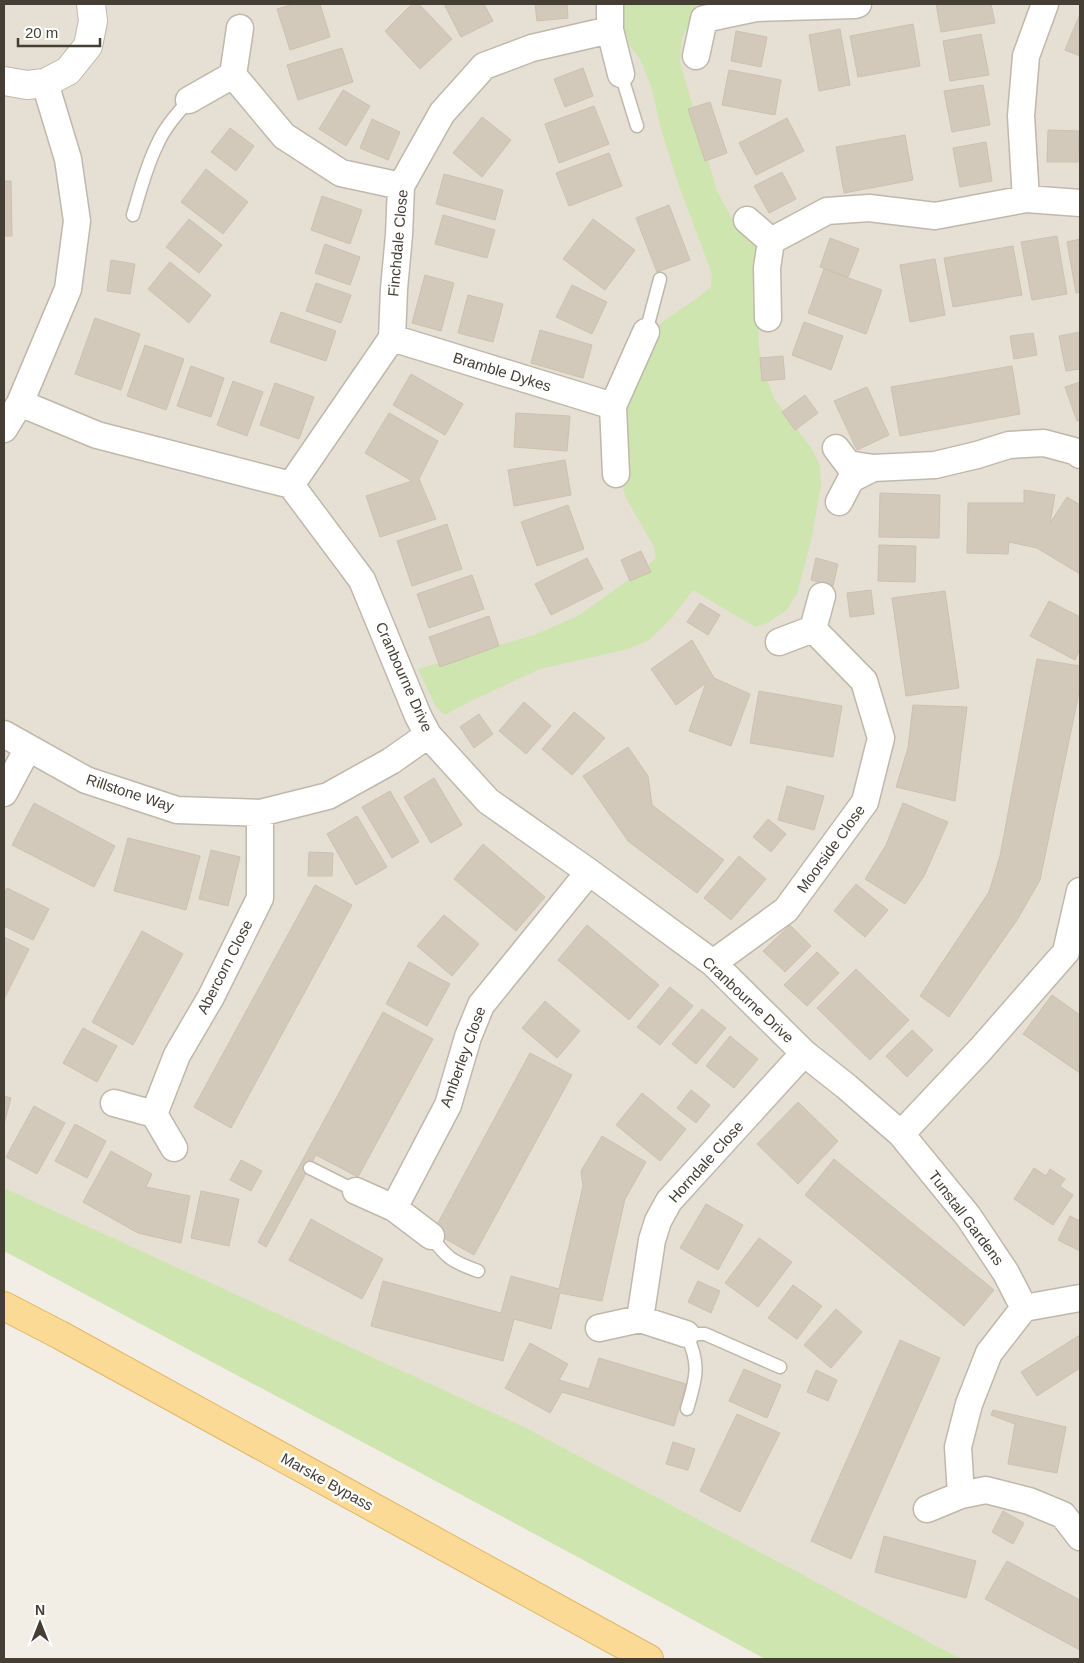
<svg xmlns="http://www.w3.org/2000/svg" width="1084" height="1663" viewBox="0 0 1084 1663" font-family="Arial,sans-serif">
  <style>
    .residential { fill: #e6dfd3 }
    .green { fill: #cfe5af }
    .building { fill: #d3c9bb; stroke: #cec0af }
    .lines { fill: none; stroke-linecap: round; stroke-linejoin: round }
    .service-casing { stroke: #c0b8ab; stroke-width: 15 }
    .minor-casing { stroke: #c0b8ab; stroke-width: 29 }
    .tertiary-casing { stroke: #c0b8ab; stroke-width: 30 }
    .primary-casing { stroke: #e0b666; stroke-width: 30 }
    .service { stroke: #fff; stroke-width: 12 }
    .minor { stroke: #fff; stroke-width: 26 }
    .tertiary { stroke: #fff; stroke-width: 28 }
    .primary { stroke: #fbda95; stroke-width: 28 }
    .labels { text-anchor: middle; stroke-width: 5; stroke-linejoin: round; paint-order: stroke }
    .street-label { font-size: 15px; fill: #443e35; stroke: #fff }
  </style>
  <rect width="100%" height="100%" fill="#f2eee5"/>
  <path class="residential" d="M4 4H1080V1659H872L4 1208Z"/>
  <path class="green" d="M618 4H695L697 14 689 24 682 38 680 62 717 191 731 217 760 250 758 294 759 348 766 377 775 400 812 449 820 466 821 485 811 541 797 594 786 611 767 623 755 627 693 590 672 618 649 640 628 649 540 669 469 702 445 715 436 707 418 669 534 635 578 616 645 568 656 558 654 547 625 496 621 475 623 418 653 334 662 322 696 299 711 287 712 274 678 183 660 126 652 89 641 61 630 46 621 20Z
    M4 1188 524 1427 961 1659H765L574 1555 4 1251Z"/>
  <path class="building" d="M294 4H320L330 37 290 50 277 9Z
    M412 4H419L452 39 420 69 385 31Z
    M444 4H484L493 21 461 37Z
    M535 4H567L568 18 537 21Z
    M936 4H991L995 23 941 32Z
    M1080 14V56L1065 50Z
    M913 24 920 66 858 77 850 36Z
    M840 29 850 85 819 91 809 35Z
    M736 31 767 37 761 67 731 61Z
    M981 34 989 75 950 81 943 41Z
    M342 48 353 82 298 100 287 65Z
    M583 68 593 96 565 107 554 79Z
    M729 70 781 80 775 115 722 105Z
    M983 85 990 125 952 132 944 91Z
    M343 90 370 106 346 146 319 129Z
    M710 102 727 153 705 161 688 109Z
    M594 106 609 144 559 163 545 124Z
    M482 117 511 140 482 177 453 153Z
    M787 118 804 151 756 175 739 143Z
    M372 119 400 132 388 160 360 148Z
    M230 128 254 146 236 171 211 152Z
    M1048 130 1079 131 1078 162H1047Z
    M905 135 913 180 844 193 836 147Z
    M986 142 992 181 960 187 953 148Z
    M609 153 622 186 569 206 556 173Z
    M206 169 248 202 223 234 181 202Z
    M782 172 796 199 769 213 754 186Z
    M444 174 503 190 495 220 436 204Z
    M4 181H11L12 236H4Z
    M322 196 362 210 350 244 311 230Z
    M669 205 690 260 657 272 636 218Z
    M443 215 495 230 487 258 435 244Z
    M189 219 222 245 199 273 166 247Z
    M593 219 635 250 605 290 563 259Z
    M1057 236 1067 294 1032 300 1021 242Z
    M830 238 859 249 848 277 820 267Z
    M1080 239V292L1076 293 1067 242Z
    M325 244 360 257 350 285 315 273Z
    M1013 246 1022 295 953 307 944 258Z
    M935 259 945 315 910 322 900 265Z
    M111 260 135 264 130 294 107 291Z
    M170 262 211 295 189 323 148 289Z
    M824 269 882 290 866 334 808 313Z
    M425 275 454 283 441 331 412 323Z
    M316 283 351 295 341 323 306 311Z
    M572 285 607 302 592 334 556 317Z
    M468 295 503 304 493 342 458 333Z
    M281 312 336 331 326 361 270 342Z
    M95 318 140 334 121 390 75 374Z
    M804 322 843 336 831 370 792 355Z
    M540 330 592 345 583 378 531 363Z
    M1080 332V369L1066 371 1059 336Z
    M1033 333 1037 355 1014 359 1010 336Z
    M145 345 184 359 166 410 127 396Z
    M783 356 785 379 762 381 760 358Z
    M191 366 224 378 211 417 177 406Z
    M1012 366 1020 414 900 436 891 387Z
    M411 374 463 404 445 435 393 405Z
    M233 381 263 392 247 436 217 425Z
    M1080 382V420L1077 421 1065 387Z
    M275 383 314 397 299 439 260 425Z
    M867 387 889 435 857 450 834 401Z
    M805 395 818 413 795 430 782 412Z
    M389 413 438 441 419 479 436 519 380 537 366 496 412 481 365 453Z
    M516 413 570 416 567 451 514 447Z
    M565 460 571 495 514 506 508 470Z
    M1024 490 1055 495 1050 523 1067 497 1080 505V574L1037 548 1009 542 1008 554 967 553 968 503H1024Z
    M880 493 940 495 939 538 879 537Z
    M568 505 584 549 537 566 521 522Z
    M447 524 462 569 412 586 397 541Z
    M879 545 916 546 915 582 878 581Z
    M641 551 651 572 630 581 621 560Z
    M587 558 603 589 551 615 535 584Z
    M816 558 838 564 833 586 811 580Z
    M472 575 484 609 429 628 417 594Z
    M871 590 874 614 850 617 847 593Z
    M945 591 959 688 906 696 892 598Z
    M1049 601 1080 617V649L1075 660 1030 636Z
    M700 603 720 615 708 635 687 622Z
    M489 616 499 646 440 667 429 637Z
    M692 640 714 678 750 694 731 746 689 731 706 683 676 705 651 669Z
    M1037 659 1080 666V688L1040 880 1017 920 949 1017 920 996 989 892 1000 856Z
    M759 691 842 706 833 757 750 743Z
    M524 702 551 726 526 754 499 731Z
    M913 705 967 707 955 801 896 787 908 748Z
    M574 712 605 738 572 775 542 749Z
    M479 714 493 734 474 748 460 727Z
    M628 747 648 776 652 805 724 860 697 893 628 841 583 776Z
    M434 778 462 825 431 843 404 797Z
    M787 786 824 796 814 830 778 820Z
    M390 791 419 842 392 858 362 807Z
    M34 803 115 846 94 887 12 845Z
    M903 803 948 822 924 876 905 904 865 879 886 845Z
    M357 816 387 867 356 885 327 834Z
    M768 819 786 834 771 852 753 837Z
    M128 838 200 856 186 910 114 891Z
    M483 844 545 897 516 931 454 879Z
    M211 850 240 857 228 906 199 899Z
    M309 852 333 853 332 876H308Z
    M739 856 766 879 731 920 704 898Z
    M856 884 888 910 865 937 834 911Z
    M315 885 352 905 231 1128 194 1107Z
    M7 888 49 909 33 940 4 926V895Z
    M444 915 479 944 452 976 417 946Z
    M587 925 659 985 629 1020 558 960Z
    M790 925 811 946 785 972 763 951Z
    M142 931 183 954 133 1045 92 1022Z
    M4 937 29 949 4 999Z
    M817 952 839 973 807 1006 784 985Z
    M409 962 450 984 427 1026 386 1004Z
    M856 969 909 1020 870 1060 817 1008Z
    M670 987 693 1006 660 1045 637 1027Z
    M1052 995 1080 1015V1073L1023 1034Z
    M545 1001 580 1031 557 1058 522 1028Z
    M702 1009 726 1028 696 1064 672 1044Z
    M383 1012 433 1039 358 1177 316 1155 266 1247 258 1242Z
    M83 1028 117 1046 97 1082 63 1063Z
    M912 1030 933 1050 907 1077 886 1056Z
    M730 1036 758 1059 734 1088 706 1066Z
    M530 1053 572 1075 474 1255 433 1232Z
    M691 1090 710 1105 696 1123 677 1108Z
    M642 1093 686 1129 660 1161 616 1125Z
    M4 1096 11 1098 4 1124Z
    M798 1102 838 1141 798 1184 757 1144Z
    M34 1106 65 1123 37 1174 6 1157Z
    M75 1124 106 1141 87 1178 55 1161Z
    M602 1136 646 1162 625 1199 602 1301 560 1293 551 1329 514 1319 503 1361 371 1326 383 1281 501 1313 511 1276 559 1289 583 1186 581 1171Z
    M111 1151 152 1174 146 1187 190 1196 181 1243 138 1233 83 1202Z
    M834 1159 994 1290 964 1326 805 1195Z
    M241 1160 262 1171 251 1191 230 1180Z
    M1034 1168 1046 1176 1050 1169 1065 1179 1060 1186 1073 1195 1053 1225 1014 1199Z
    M201 1191 239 1199 229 1246 191 1238Z
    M706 1204 743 1225 718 1270 680 1248Z
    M1070 1216 1080 1221V1251L1058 1240Z
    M311 1219 383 1259 362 1299 289 1260Z
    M759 1238 792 1262 758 1307 725 1283Z
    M698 1281 720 1291 711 1313 688 1302Z
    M793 1285 822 1306 797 1339 768 1318Z
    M836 1309 862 1332 831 1368 804 1345Z
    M1080 1335V1368L1037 1396 1021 1372Z
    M900 1340 940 1358 851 1559 811 1541Z
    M530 1343 568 1364 559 1380 589 1389 599 1358 686 1384 674 1426 562 1392 550 1413 505 1388Z
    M744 1369 781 1385 767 1418 729 1401Z
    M816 1370 837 1380 828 1401 807 1392Z
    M993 1410 1066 1427 1057 1473 1008 1464 1015 1424 991 1415Z
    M737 1414 780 1433 740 1512 700 1491Z
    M673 1442 695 1449 688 1470 666 1464Z
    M1003 1511 1024 1523 1013 1544 992 1532Z
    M884 1536 976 1561 966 1598 875 1572Z
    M1007 1561 1080 1600V1650L985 1599Z"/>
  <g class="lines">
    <defs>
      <path id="service" d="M621 74 637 126
        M133 215C140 191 146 167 157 145 164 128 177 114 189 100
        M646 332 660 279
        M310 1168 356 1191
        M431 1236C446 1258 453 1262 478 1271
        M687 1409C696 1379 701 1364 686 1334H705L780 1367"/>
      <path id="minor" d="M610 4V30L621 74
        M696 56 704 19 756 8 855 5 858 4
        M233 75 284 136 341 173 401 186
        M45 83 68 159 77 221 68 289 20 403 97 435 291 485 362 580 418 716 428 735 488 801 589 872 713 963 804 1053 847 1087 901 1134 981 1049 1066 952 1080 891
        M189 100 233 75 240 28
        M1026 199 1021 116 1026 56 1045 4
        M747 220 771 241
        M768 318 767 268 771 241 827 211 869 208 935 216 1026 199 1080 203
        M392 338 613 406 616 474
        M613 406 646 332
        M4 429 20 403
        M836 448 848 464 873 468 851 479 839 502
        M873 468 935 465 977 455 1009 445 1044 443 1074 451 1080 455
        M291 485 392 338 394 289 399 235 401 186 442 113 484 66 532 48 610 30
        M779 642 813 629 822 596
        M4 734 86 780 177 810 260 813 328 796 391 761 428 735
        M4 793 28 748
        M713 963 786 910 865 802 881 738 864 681 813 629
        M114 1103 154 1114
        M901 1134 968 1216 1006 1273 1024 1308
        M174 1148 154 1114 177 1055 211 997 260 898V813
        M356 1191 394 1208
        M431 1236 394 1208 448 1105 468 1037 481 1005 589 872
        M599 1328 640 1319
        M686 1334 640 1319 652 1240 658 1221 669 1201 804 1053
        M961 1495 958 1447 969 1404 989 1353 1024 1308 1080 1298
        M927 1509 961 1495 986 1490 1029 1501 1063 1515 1080 1537"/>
      <path id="tertiary" d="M4 81 27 85 45 83 68 71 88 46 93 21 91 4"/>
      <path id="primary" d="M4 1306 60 1335 649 1659"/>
    </defs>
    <use href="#service" class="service-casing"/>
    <use href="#minor" class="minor-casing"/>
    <use href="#tertiary" class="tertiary-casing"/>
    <use href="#primary" class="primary-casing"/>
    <use href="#service" class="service"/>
    <use href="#minor" class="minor"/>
    <use href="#tertiary" class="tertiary"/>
    <use href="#primary" class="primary"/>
  </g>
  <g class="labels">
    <g class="street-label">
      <text transform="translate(398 243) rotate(-85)" y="5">Finchdale Close</text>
      <text transform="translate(502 372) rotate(17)" y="5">Bramble Dykes</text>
      <text transform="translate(404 677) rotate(66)" y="5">Cranbourne Drive</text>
      <text transform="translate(130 793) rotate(18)" y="5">Rillstone Way</text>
      <text transform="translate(831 849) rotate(-54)" y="5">Moorside Close</text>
      <text transform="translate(225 967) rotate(-63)" y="5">Abercorn Close</text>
      <text transform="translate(748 1000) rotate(43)" y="5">Cranbourne Drive</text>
      <text transform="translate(463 1057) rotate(-70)" y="5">Amberley Close</text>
      <text transform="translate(706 1162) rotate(-48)" y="5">Horndale Close</text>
      <text transform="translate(966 1218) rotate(53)" y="5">Tunstall Gardens</text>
      <text transform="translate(327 1482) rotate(29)" y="5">Marske Bypass</text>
    </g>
  </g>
  <rect width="1084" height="1663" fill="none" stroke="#443e35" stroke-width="10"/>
  <g transform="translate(40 1623)" stroke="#ffffff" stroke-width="4" paint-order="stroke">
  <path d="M0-4L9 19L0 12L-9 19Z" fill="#443e35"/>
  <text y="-8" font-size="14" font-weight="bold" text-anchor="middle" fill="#443e35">N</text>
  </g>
  <path d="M18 38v8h82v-8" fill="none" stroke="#443e35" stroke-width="2.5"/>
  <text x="25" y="38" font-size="15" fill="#443e35" stroke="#ffffff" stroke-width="4" paint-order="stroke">20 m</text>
</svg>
